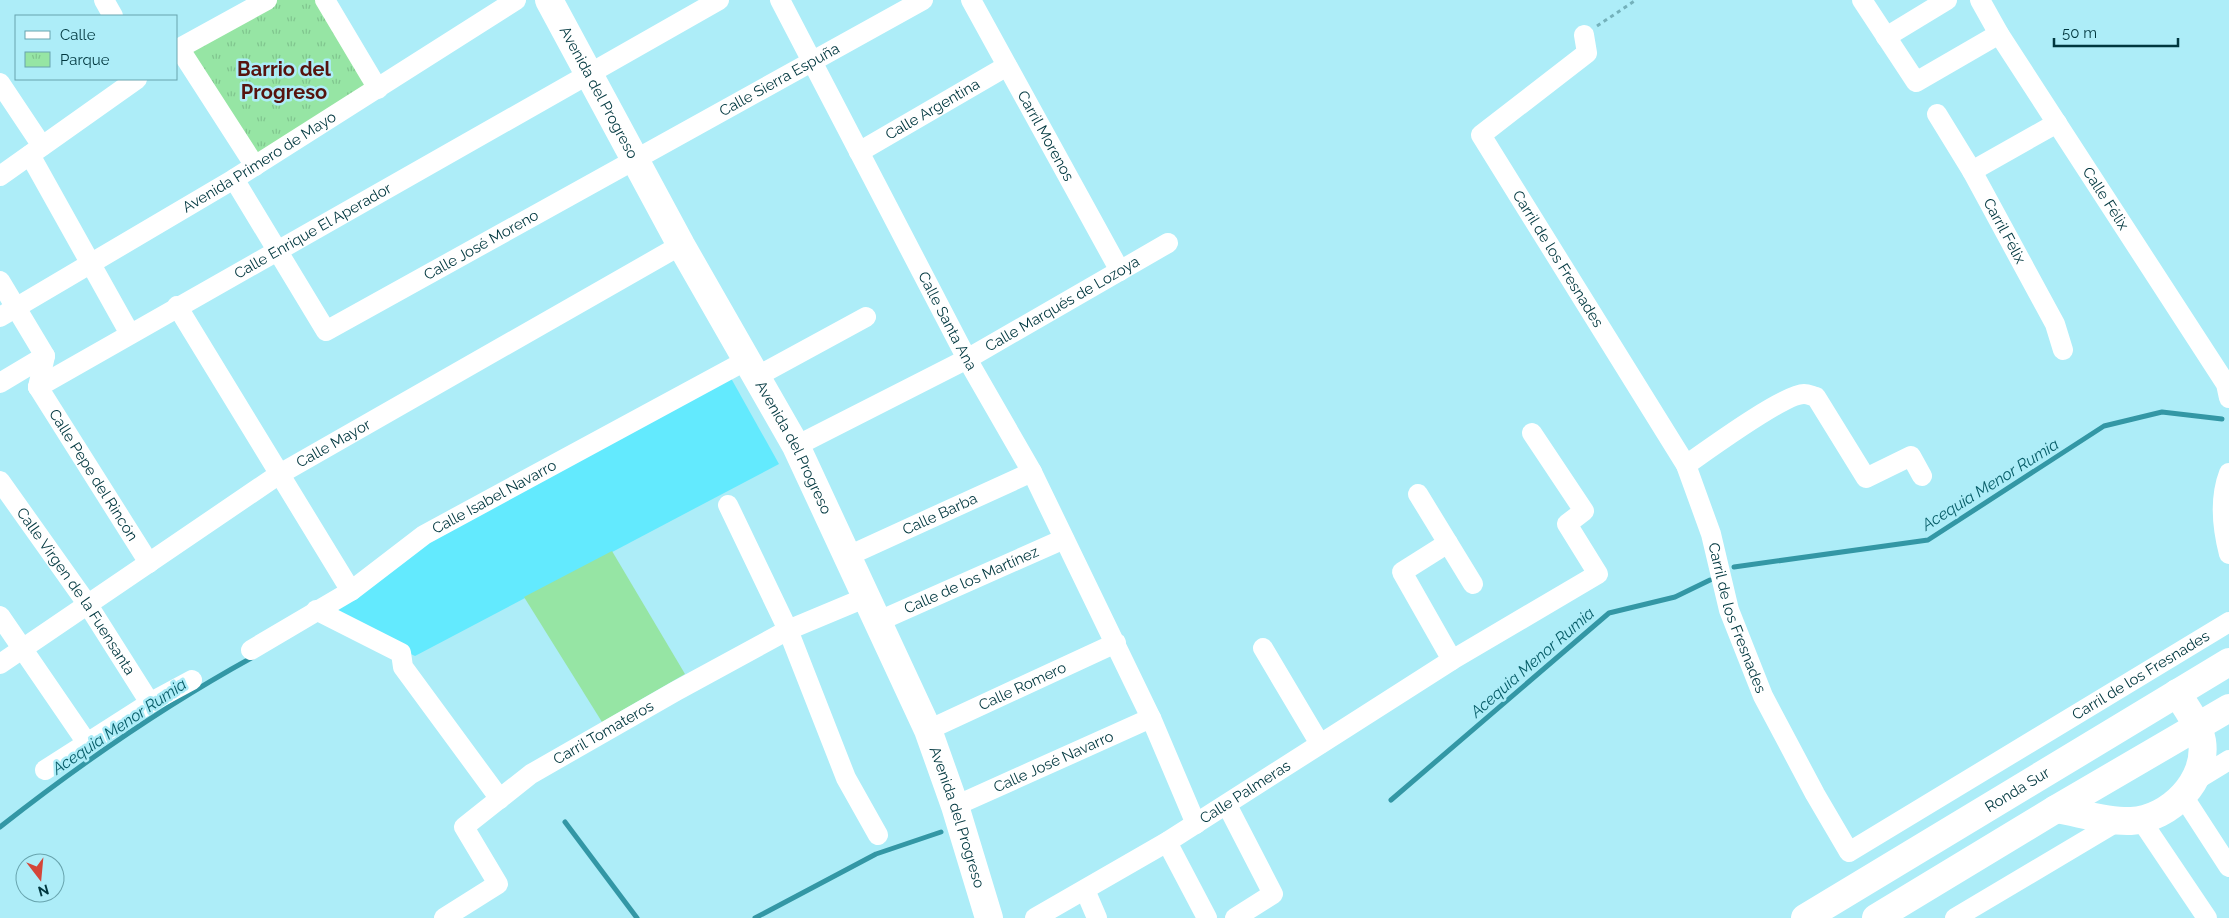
<svg xmlns="http://www.w3.org/2000/svg" width="2229" height="918" viewBox="0 0 2229 918" font-family="Raleway,sans-serif">
  <style>
    .built { fill: #63eafe }
    .green { fill: #96e5a4 }
    .park { fill: url(#park-tufts) }
    .lines { fill: none; stroke-linecap: round; stroke-linejoin: round }
    .stream { stroke: #3397a5; stroke-width: 5 }
    .path { stroke: #74b1bb; stroke-width: 3; stroke-dasharray: 4 4; stroke-linecap: butt }
    .street { stroke: #fff; stroke-width: 20 }
    .secondary { stroke: #fff; stroke-width: 28 }
    .primary { stroke: #fff; stroke-width: 28 }
    .labels { text-anchor: middle; stroke-width: 5; stroke-linejoin: round; paint-order: stroke }
    .street-label { font-size: 15px; fill: #00373f; stroke: #adedf8 }
    .water-label { font-size: 16px; font-style: italic; fill: #075d68; stroke: #adedf8 }
    .district-label { font-size: 20px; font-weight: bold; fill: #57130e; stroke: #adedf8 }
  </style>
  <defs>
    <pattern id="park-tufts" width="24" height="20" patternUnits="userSpaceOnUse" patternTransform="scale(1.25)"><rect width="24" height="20" fill="#96e5a4"/><path d="M3 7l-1-3M5 7V3M7 7l1-3M15 17l-1-3M17 17v-4M19 17l1-3" fill="none" stroke="#80c58e"/></pattern>
  </defs>
  <rect width="100%" height="100%" fill="#adedf8"/>
  <path class="built" d="M727 371 779 464 415 656 316 610 424 535Z"/>
  <path class="green" d="M612 551 685 674 602 722 524 597Z"/>
  <path class="park" d="M267 0H325L378 89 255 166 179 49Z"/>
  <g class="lines">
    <path class="stream" d="M1734 567 1928 540 2104 426 2162 412 2222 419
      M1391 800 1609 613 1675 597 1710 580
      M565 822 637 918
      M0 827C80 764 164 706 253 657
      M755 918 876 854 941 832"/>
    <path class="path" d="M1597 26 1636 0"/>
    <g class="street">
      <path d="M104 0 113 16"/>
      <path d="M325 0 378 89"/>
      <path id="s1" d="M780 0 967 359 1032 472 1151 718 1196 824"/>
      <path id="s2" d="M971 0 1120 271"/>
      <path d="M1862 0 1916 82 1999 34"/>
      <path id="s3" d="M1980 0 1999 34 2226 384 2229 398"/>
      <path id="s4" d="M1584 35 1587 53 1481 135 1686 465 1711 534 1729 610 1763 696 1815 794 1849 852 2229 622"/>
      <path d="M1886 37 1947 0"/>
      <path d="M179 48 255 166"/>
      <path d="M176 50 267 0"/>
      <path d="M0 83 42 146"/>
      <path id="s5" d="M1937 114 1972 171 2055 324 2063 350"/>
      <path id="s6" d="M859 152 1007 66"/>
      <path d="M30 155 130 334"/>
      <path d="M1972 171 2057 123"/>
      <path d="M0 176 137 79"/>
      <path id="s7" d="M234 179 326 331 923 0"/>
      <path d="M0 281 45 356 38 387"/>
      <path d="M177 306 351 591"/>
      <path id="s8" d="M0 317 234 179 516 0"/>
      <path d="M756 377 866 317"/>
      <path d="M0 383 45 356"/>
      <path id="s9" d="M38 387 719 0"/>
      <path id="s10" d="M38 387 149 563"/>
      <path id="s11" d="M796 446 967 359 1168 243"/>
      <path d="M1686 465C1706 451 1784 394 1804 394 1808 394 1812 396 1816 397L1866 478 1911 456 1922 476"/>
      <path d="M2229 473C2219 499 2222 527 2229 554"/>
      <path id="s12" d="M0 481 88 605 150 703"/>
      <path d="M1418 494 1473 584"/>
      <path d="M728 505 788 630 846 778 878 835"/>
      <path d="M1448 543 1402 572 1452 660"/>
      <path id="s13" d="M848 556 1032 472"/>
      <path d="M316 610 401 653 403 667 500 799"/>
      <path d="M0 616 87 743"/>
      <path id="s14" d="M879 621 1064 539"/>
      <path d="M1263 648 1320 744"/>
      <path id="s15" d="M251 650 351 591 424 535 747 360"/>
      <path id="s16" d="M0 664 278 475 681 245"/>
      <path id="s17" d="M928 730 1116 643"/>
      <path d="M45 770 153 701 192 680"/>
      <path d="M2193 782 2229 760"/>
      <path d="M2183 796 2229 867"/>
      <path d="M1227 805 1273 894 1235 918"/>
      <path id="s18" d="M955 806 1151 718"/>
      <path d="M2141 820 2207 918"/>
      <path d="M1167 842 1207 918"/>
      <path d="M1085 890 1097 918"/>
      <path id="s19" d="M444 918 498 884 464 827 531 774 676 691 788 630 867 597"/>
      <path id="s20" d="M1035 918 1167 842 1452 660 1598 574 1567 524 1584 511 1532 433"/>
      <path d="M1955 918 2120 820"/>
    </g>
    <path class="secondary" id="s21" d="M549 0 681 245 796 446 928 730 955 806 989 918"/>
    <g class="primary">
      <path d="M2056 809C2080 813 2107 822 2131 821 2170 819 2208 780 2202 741 2199 724 2186 708 2177 693"/>
      <path id="s22" d="M1805 918 2229 662"/>
      <path d="M1876 918 2056 809 2229 708"/>
    </g>
  </g>
  <g class="labels">
    <g class="street-label">
      <text dy="5" stroke="none"><textPath href="#s7" startOffset="696">Calle Sierra Espuña</textPath></text>
      <text dy="5" stroke="none"><textPath href="#s21" startOffset="105">Avenida del Progreso</textPath></text>
      <text dy="5" stroke="none"><textPath href="#s6" startOffset="85">Calle Argentina</textPath></text>
      <text dy="5" stroke="none"><textPath href="#s2" startOffset="155">Carril Morenos</textPath></text>
      <text dy="5" stroke="none"><textPath href="#s8" startOffset="302">Avenida Primero de Mayo</textPath></text>
      <text dy="5" stroke="none"><textPath href="#s3" startOffset="235">Calle Félix</textPath></text>
      <text dy="5" stroke="none"><textPath href="#s9" startOffset="316">Calle Enrique El Aperador</textPath></text>
      <text dy="5" stroke="none"><textPath href="#s5" startOffset="135">Carril Félix</textPath></text>
      <text dy="5" stroke="none"><textPath href="#s7" startOffset="355">Calle José Moreno</textPath></text>
      <text dy="5" stroke="none"><textPath href="#s4" startOffset="298">Carril de los Fresnades</textPath></text>
      <text dy="5" stroke="none"><textPath href="#s11" startOffset="302">Calle Marqués de Lozoya</textPath></text>
      <text dy="5" stroke="none"><textPath href="#s1" startOffset="362">Calle Santa Ana</textPath></text>
      <text dy="5" stroke="none"><textPath href="#s16" startOffset="400">Calle Mayor</textPath></text>
      <text dy="5" stroke="none"><textPath href="#s21" startOffset="510">Avenida del Progreso</textPath></text>
      <text dy="5" stroke="none"><textPath href="#s10" startOffset="104">Calle Pepe del Rincón</textPath></text>
      <text dy="5" stroke="none"><textPath href="#s15" startOffset="288">Calle Isabel Navarro</textPath></text>
      <text dy="5" stroke="none"><textPath href="#s13" startOffset="101">Calle Barba</textPath></text>
      <text dy="5" stroke="none"><textPath href="#s14" startOffset="101">Calle de los Martínez</textPath></text>
      <text dy="5" stroke="none"><textPath href="#s12" startOffset="134">Calle Virgen de la Fuensanta</textPath></text>
      <text dy="5" stroke="none"><textPath href="#s4" startOffset="702">Carril de los Fresnades</textPath></text>
      <text dy="5" stroke="none"><textPath href="#s4" startOffset="1304">Carril de los Fresnades</textPath></text>
      <text dy="5" stroke="none"><textPath href="#s17" startOffset="104">Calle Romero</textPath></text>
      <text dy="5" stroke="none"><textPath href="#s19" startOffset="299">Carril Tomateros</textPath></text>
      <text dy="5" stroke="none"><textPath href="#s18" startOffset="108">Calle José Navarro</textPath></text>
      <text dy="5" stroke="none"><textPath href="#s22" startOffset="248">Ronda Sur</textPath></text>
      <text dy="5" stroke="none"><textPath href="#s20" startOffset="245">Calle Palmeras</textPath></text>
      <text dy="5" stroke="none"><textPath href="#s21" startOffset="915">Avenida del Progreso</textPath></text>
    </g>
    <g class="water-label">
      <text transform="translate(1990 484) rotate(-32)" y="6">Acequia Menor Rumia</text>
      <text transform="translate(1532 662) rotate(-41)" y="6">Acequia Menor Rumia</text>
      <text transform="translate(119 726) rotate(-34)" y="6">Acequia Menor Rumia</text>
    </g>
    <g class="district-label">
      <text x="284" y="76">Barrio del<tspan x="284" dy="23">Progreso</tspan></text>
    </g>
  </g>
  <rect x="15" y="15" width="162" height="65" fill="#adedf8" stroke="#68a4ae"/>
  <rect x="25" y="31" width="25" height="8" fill="#ffffff" stroke="#68a4ae"/>
  <text x="60" y="40" font-size="15" fill="#00373f">Calle</text>
  <rect x="25" y="52" width="25" height="15" fill="url(#park-tufts)" stroke="#68a4ae"/>
  <text x="60" y="65" font-size="15" fill="#00373f">Parque</text>
  <g transform="translate(40 878) rotate(164)"><circle r="24" fill="#adedf8" stroke="#68a4ae"/>
  <path d="M0-4L9 19L0 12L-9 19Z" fill="#d44639"/>
  <text y="-8" font-size="14" font-weight="bold" text-anchor="middle" fill="#00373f">N</text>
  </g>
  <path d="M2054 38v8h124v-8" fill="none" stroke="#00373f" stroke-width="2.5"/>
  <text x="2062" y="38" font-size="15" fill="#00373f" stroke="#adedf8" stroke-width="4" paint-order="stroke">50 m</text>
</svg>
